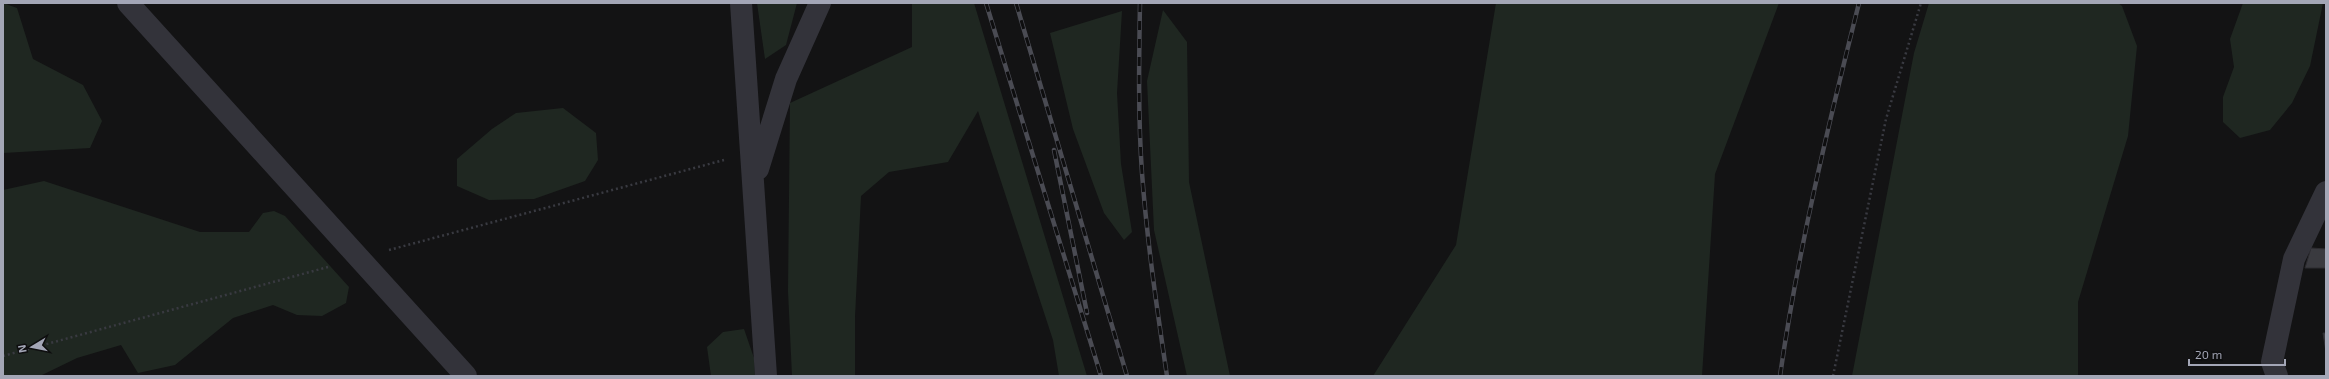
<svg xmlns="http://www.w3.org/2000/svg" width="2329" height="379" viewBox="0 0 2329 379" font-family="'Exo 2',sans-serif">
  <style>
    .green { fill: #1f2721 }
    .building { fill: #3a3a3f; stroke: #2d2c30 }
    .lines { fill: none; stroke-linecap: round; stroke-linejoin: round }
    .path { stroke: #393a41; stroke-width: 2.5; stroke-dasharray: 2 3; stroke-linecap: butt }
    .minor { stroke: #33333a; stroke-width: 22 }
    .rail-casing { stroke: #4a4b53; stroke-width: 4.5 }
    .rail { stroke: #0e0e0f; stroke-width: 3; stroke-dasharray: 9; stroke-linecap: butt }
  </style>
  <rect width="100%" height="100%" fill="#131314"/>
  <path class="green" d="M3 3 17 8 33 59 83 85 102 121 90 148 3 153Z
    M757 3H797L786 45 765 59Z
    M912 3H974L1087 376H1059L1053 340 978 111 948 162 889 172 861 196 855 317V376H792L788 291 790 103 912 47Z
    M1496 3H1779L1715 174 1702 376H1373L1456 245Z
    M1929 3H2118L2122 6 2137 46 2128 136 2078 302V376H1852L1914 53Z
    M2243 3H2323L2310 66 2292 103 2270 130 2240 138 2223 122V97L2234 67 2230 39Z
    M1163 10 1187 42 1189 182 1230 376H1187L1154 230 1147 81Z
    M1122 11 1117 93 1121 164 1132 232 1124 240 1104 213 1073 129 1050 33Z
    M563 108 596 133 598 160 585 181 534 199 489 200 457 186V159L492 129 516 113Z
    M44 181 200 232H249L263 213 274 211 285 216 349 287 346 303 322 316 297 315 273 305 233 318 175 365 138 373 121 345 77 358 40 376H3V190Z
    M744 329 754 358 755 376H711L707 347 723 332Z"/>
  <path class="building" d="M2311 248 2326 249V268H2305Z
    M2323 333H2326V352Z"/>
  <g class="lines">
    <path class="path" d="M389 250 724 160
      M3 356 328 267
      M1833 376 1886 119 1921 3"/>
    <path class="minor" d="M128 3 466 376
      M741 3 766 376
      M758 169 786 79 820 3
      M2277 376 2272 362 2294 259 2326 192"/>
    <defs>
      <path id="rail" d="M986 3 1101 376
        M1016 3 1127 376
        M1140 3C1139 60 1138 117 1142 173 1147 241 1157 309 1167 376
        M1054 150 1087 313
        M1780 376C1798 250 1828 126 1859 3"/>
    </defs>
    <use href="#rail" class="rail-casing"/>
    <use href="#rail" class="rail"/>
  </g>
  <rect width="2329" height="379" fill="none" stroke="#a3a6b6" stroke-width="8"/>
  <g transform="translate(32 347) rotate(260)" stroke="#0e0e0f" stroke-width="3" paint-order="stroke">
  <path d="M0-3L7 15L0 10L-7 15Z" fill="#a3a6b6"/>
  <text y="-6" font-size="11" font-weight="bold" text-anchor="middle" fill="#a3a6b6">N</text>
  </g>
  <path d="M2189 359v6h96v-6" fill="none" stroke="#a3a6b6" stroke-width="2"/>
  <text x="2195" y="359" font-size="12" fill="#a3a6b6" stroke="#0e0e0f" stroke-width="3" paint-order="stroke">20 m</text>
</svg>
